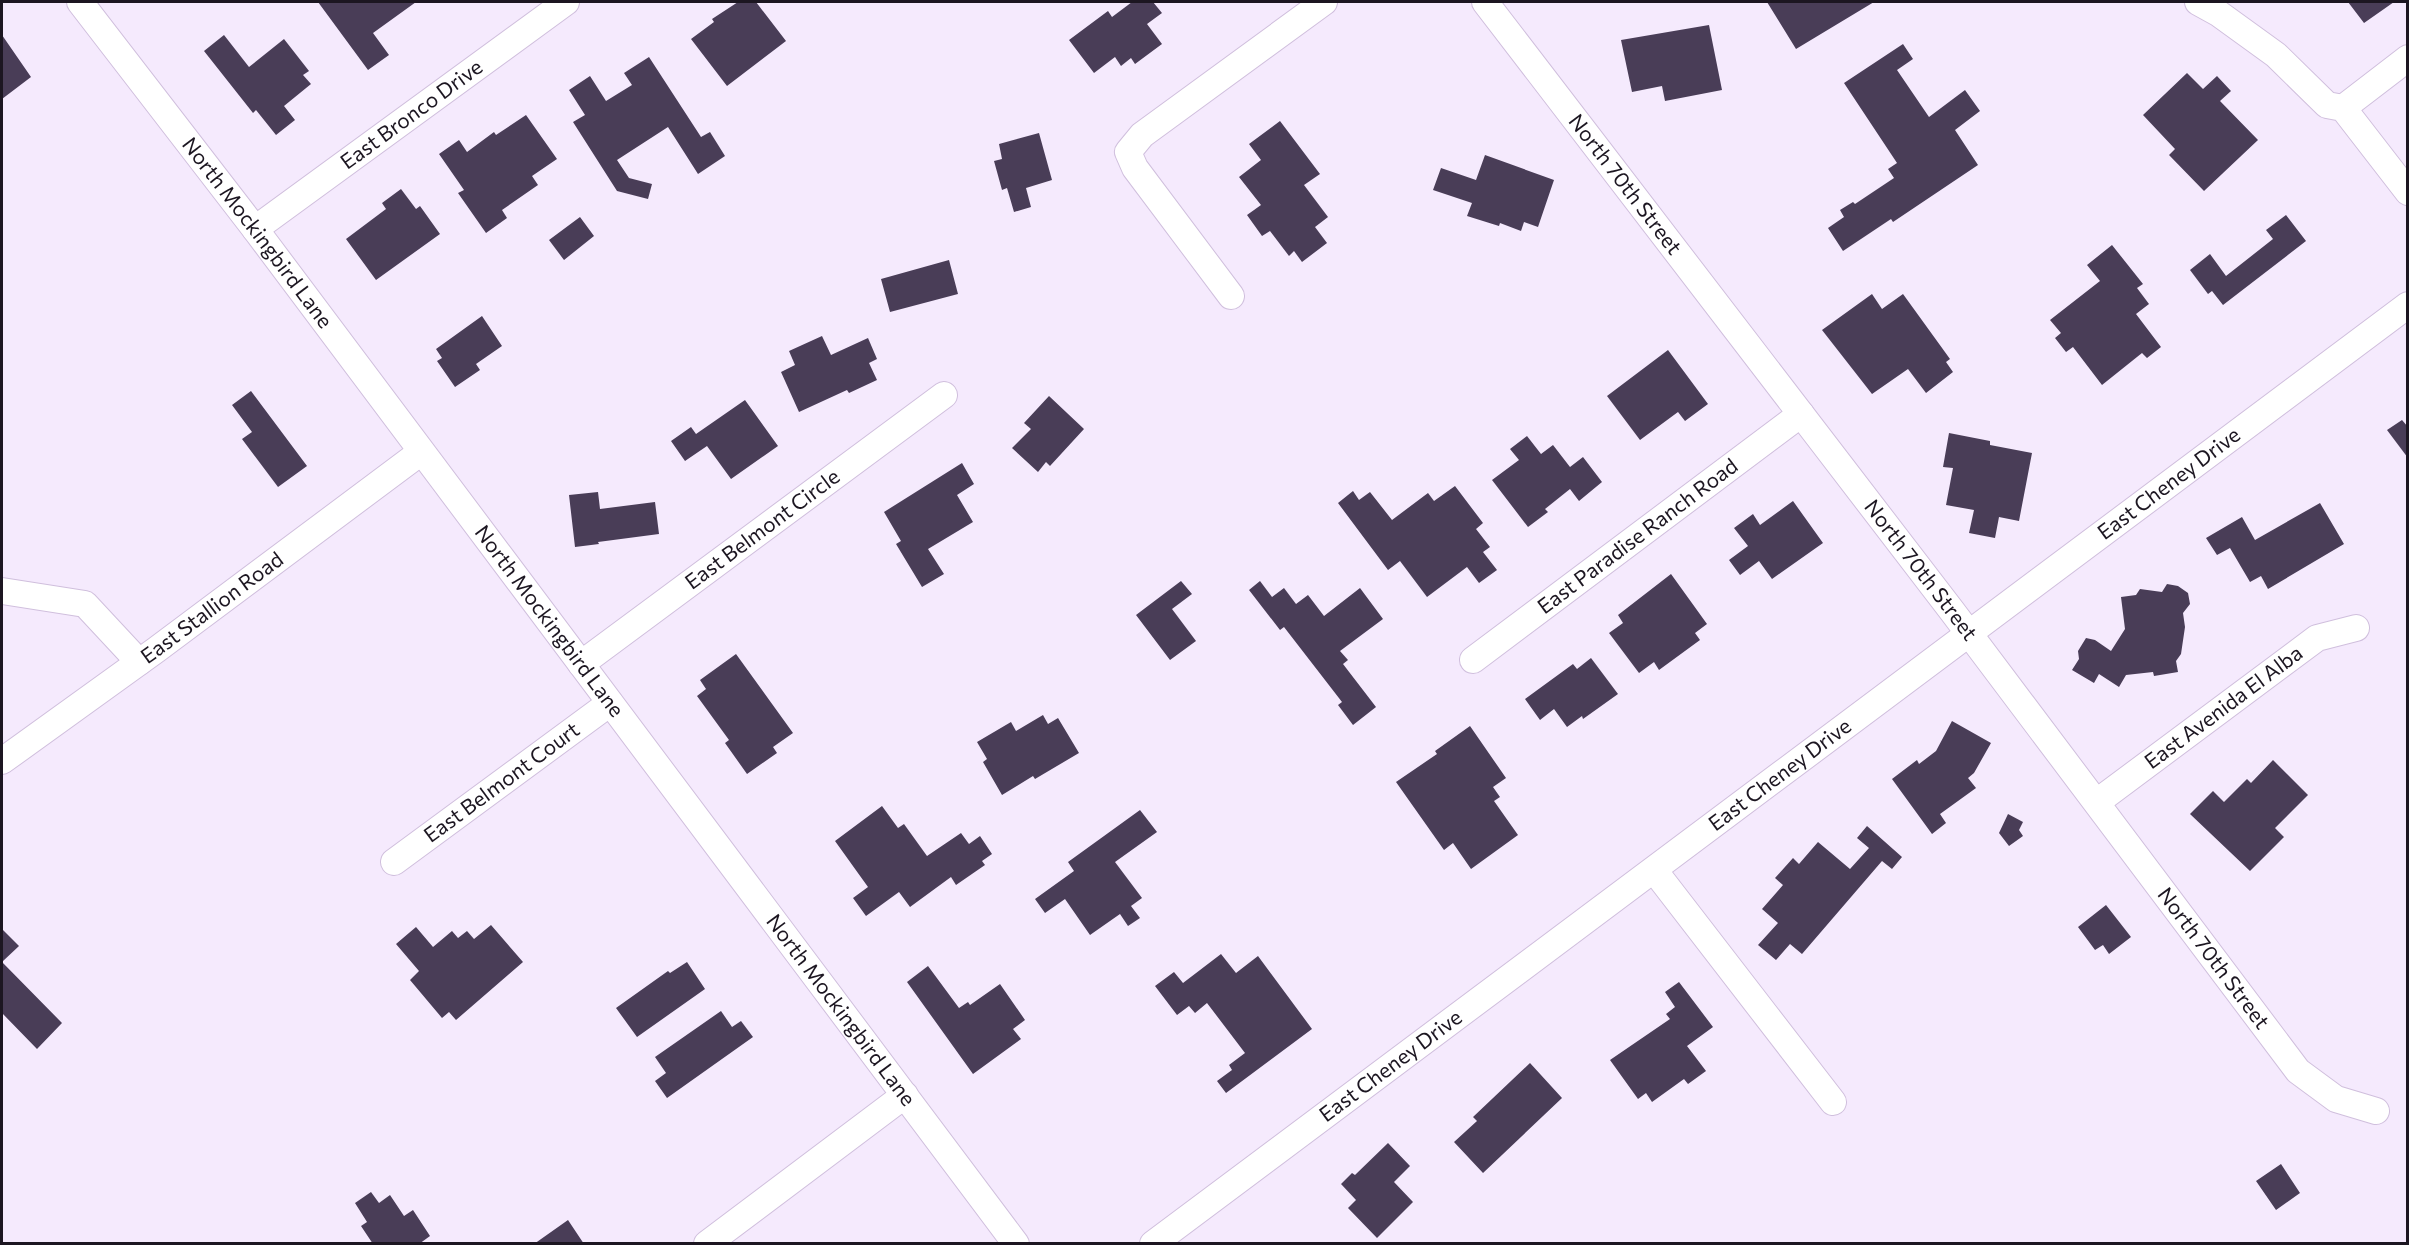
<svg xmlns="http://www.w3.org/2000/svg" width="2409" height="1245" viewBox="0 0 2409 1245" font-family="Commissioner,sans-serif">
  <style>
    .building { fill: #493d57 }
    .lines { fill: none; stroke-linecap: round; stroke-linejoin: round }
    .minor-casing { stroke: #d0bfdd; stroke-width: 28 }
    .minor { stroke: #fff; stroke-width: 26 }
    .labels { text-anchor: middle; stroke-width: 6; stroke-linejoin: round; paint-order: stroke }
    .street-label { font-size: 21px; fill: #1c1621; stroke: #fcfcfc }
  </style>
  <rect width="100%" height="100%" fill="#f5eafd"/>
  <path class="building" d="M318 2H416L373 33 389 55 368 70Z
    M738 2H756L786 41 727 86 691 39 714 22 712 19Z
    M1132 2H1153L1162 13 1147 24 1162 44 1135 64 1131 58 1121 66 1115 57 1094 73 1069 40 1108 11 1112 17Z
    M1767 2H1874L1796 49Z
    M2348 2H2394L2364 23Z
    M1709 25 1722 90 1665 101 1662 86 1632 92 1621 40Z
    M2 35 31 77 2 99Z
    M224 35 249 67 284 39 309 71 303 75 311 84 284 106 295 120 276 135 256 110 253 113 204 51Z
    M1903 44 1913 59 1897 70 1929 117 1965 90 1980 111 1955 130 1978 165 1893 222 1891 219 1843 251 1828 228 1844 217 1840 210 1853 202 1855 204 1894 178 1888 169 1897 163 1844 83Z
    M649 57 701 137 710 132 725 156 698 174 668 127 617 160 629 178 652 184 648 199 617 191 573 122 585 115 569 90 590 76 606 101 632 85 624 73Z
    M2187 73 2203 89 2217 76 2231 91 2220 101 2258 140 2204 191 2169 155 2175 149 2143 115Z
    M526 115 557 159 532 176 538 185 502 210 507 218 486 233 458 193 464 190 439 154 459 140 467 152 494 132 496 135Z
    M1280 121 1320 174 1304 185 1328 217 1315 227 1327 243 1302 262 1294 251 1289 256 1270 231 1262 236 1247 215 1261 205 1239 177 1261 160 1249 144Z
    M1039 133 1052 180 1026 188 1031 207 1014 212 1007 188 1002 190 994 161 1002 159 999 144Z
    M1485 155 1554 180 1538 227 1524 222 1521 231 1500 223 1499 226 1467 216 1472 203 1433 190 1441 168 1476 180Z
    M401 189 416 209 420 206 440 234 376 280 346 239 386 209 382 203Z
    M2286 215 2306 241 2223 305 2212 291 2208 294 2190 270 2210 254 2226 276 2273 239 2266 230Z
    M580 217 594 236 564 260 549 240Z
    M2112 245 2143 284 2137 288 2149 304 2136 314 2161 347 2147 358 2142 353 2102 385 2073 347 2066 352 2055 338 2061 333 2050 320 2100 281 2087 265Z
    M949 260 958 294 890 312 881 279Z
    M1872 294 1882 309 1903 294 1950 359 1946 362 1953 372 1926 393 1908 369 1872 394 1822 330Z
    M482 316 502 346 476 364 480 370 455 387 437 361 442 358 436 349Z
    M822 336 831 355 868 338 877 359 869 363 877 380 849 393 847 390 799 412 781 372 795 365 789 351Z
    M1668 350 1708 404 1685 421 1678 412 1640 440 1607 396Z
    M251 391 307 466 278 487 242 439 252 432 232 405Z
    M1049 396 1084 429 1050 466 1046 462 1038 472 1012 448 1031 429 1024 423Z
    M745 400 778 446 731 479 707 446 685 461 671 441 691 427 696 434Z
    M2402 420 2408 427V458L2387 430Z
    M1949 433 1990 441V445L2032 453 2019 521 1999 517 1995 538 1969 533 1974 510 1946 505 1953 468 1943 467Z
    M1527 436 1541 454 1553 445 1570 467 1583 457 1602 482 1579 501 1570 489 1545 509 1548 512 1528 527 1492 480 1519 460 1510 449Z
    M962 463 974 484 957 495 973 522 928 549 944 574 922 587 896 544 901 541 884 512Z
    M1455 486 1483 523 1476 529 1490 547 1483 552 1497 570 1479 583 1467 567 1427 597 1400 561 1388 570 1338 503 1353 491 1359 500 1370 492 1392 520 1428 493 1434 501Z
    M598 492 600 509 655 502 659 534 598 542 599 544 575 547 569 495Z
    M1793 501 1823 543 1772 579 1759 561 1740 575 1729 560 1748 546 1734 528 1753 514 1760 525Z
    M2320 503 2344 544 2268 589 2261 576 2250 582 2230 548 2217 555 2206 538 2242 517 2255 540Z
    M1671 574 1707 624 1695 633 1700 640 1659 670 1654 662 1639 673 1609 633 1623 623 1618 615Z
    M1181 581 1192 594 1172 609 1196 641 1170 660 1136 615Z
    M1260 581 1272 597 1284 588 1296 604 1308 595 1324 616 1360 588 1383 619 1340 651 1348 660 1343 664 1376 707 1353 725 1338 705 1342 702 1284 627 1280 630 1249 590Z
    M2167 584 2178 586 2188 593 2190 604 2183 613 2185 627 2181 654 2176 661 2178 672 2154 676 2153 672 2126 675 2119 687 2099 674 2094 683 2072 670 2079 659 2078 651 2086 638 2095 640 2111 651 2125 629 2121 597 2136 595 2140 589 2162 592Z
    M736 654 793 733 773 747 777 753 747 774 725 743 729 740 697 696 706 689 700 680Z
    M1591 658 1618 694 1583 719 1582 716 1567 727 1554 709 1540 720 1525 699 1573 664 1577 669Z
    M1043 715 1048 724 1058 718 1079 753 1035 779 1033 776 1002 795 983 762 987 759 977 742 1011 722 1016 731Z
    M1952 721 1991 743 1974 773 1968 778 1976 788 1940 814 1946 823 1932 834 1892 779 1917 760 1919 764 1936 751Z
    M1470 726 1506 778 1493 787 1500 797 1494 801 1518 835 1471 869 1453 843 1444 850 1396 782 1437 754 1435 751Z
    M2273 760 2308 795 2275 828 2284 837 2250 871 2190 814 2213 791 2224 802 2247 779 2251 783Z
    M882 806 898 828 904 824 927 856 961 833 969 844 980 836 992 854 982 861 985 865 956 885 951 877 910 907 899 892 866 916 853 898 868 887 835 841Z
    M1140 810 1157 832 1115 862 1142 898 1131 906 1140 918 1128 926 1120 914 1090 935 1065 899 1045 913 1035 899 1074 871 1068 862Z
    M2008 814 2023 822 2019 830 2023 836 2009 846 1999 833Z
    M1867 826 1902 857 1892 869 1882 861 1802 954 1790 944 1776 960 1758 945 1778 923 1762 909 1783 885 1775 878 1793 858 1799 864 1818 842 1850 869 1869 848 1857 838Z
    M2106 905 2131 937 2109 954 2103 945 2095 950 2078 927Z
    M491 925 523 962 456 1020 449 1012 442 1018 410 980 419 971 396 944 416 927 433 947 452 931 458 938 467 931 474 939Z
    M2 929 19 946 2 962 62 1023 37 1049 2 1013Z
    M1221 954 1236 973 1258 956 1312 1029 1226 1093 1217 1081 1232 1070 1229 1065 1245 1053 1207 1003 1195 1013 1189 1006 1177 1015 1155 986 1174 972 1183 983Z
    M687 962 705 989 637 1037 616 1008 668 971 670 973Z
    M928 966 959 1008 968 1002 970 1005 1000 984 1025 1020 1013 1029 1021 1039 973 1074 907 982Z
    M1679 982 1713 1027 1687 1046 1706 1071 1688 1084 1684 1079 1652 1102 1646 1093 1638 1099 1610 1060 1670 1019 1666 1014 1675 1007 1665 992Z
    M721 1011 732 1027 741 1021 753 1037 667 1098 655 1081 666 1073 655 1057Z
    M1530 1063 1562 1098 1483 1173 1454 1142 1477 1121 1473 1117Z
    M1388 1143 1410 1166 1394 1182 1413 1202 1377 1238 1348 1208 1356 1200 1341 1184 1352 1173 1355 1175Z
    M2281 1164 2300 1193 2276 1210 2256 1181Z
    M371 1192 379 1203 390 1195 404 1216 413 1210 430 1236 419 1244H373L361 1226 367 1222 355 1203Z
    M568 1220 584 1244H534Z"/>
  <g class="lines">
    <defs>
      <g id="minor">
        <path id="s1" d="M80 2 255 229 1016 1244"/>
        <path id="s2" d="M1485 2 1952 611 2298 1071 2336 1099 2376 1111"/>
        <path d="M2198 2 2218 13 2276 55 2327 105 2343 108 2408 192"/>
        <path d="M2343 108 2408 58"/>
        <path id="s3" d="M255 229 566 2"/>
        <path d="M1231 296 1135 168 1128 152 1142 135 1324 2"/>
        <path d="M2 591 85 604 139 662"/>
        <path id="s4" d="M1473 660 1801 414"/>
        <path id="s5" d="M581 664 944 395"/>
        <path id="s6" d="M2 761 156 650 421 452"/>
        <path id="s7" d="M2097 802 2317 638 2356 628"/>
        <path id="s8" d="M394 862 610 703"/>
        <path d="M1654 870 1833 1102"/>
        <path d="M707 1244 905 1095"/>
        <path id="s9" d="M1153 1244 2408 305"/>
      </g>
    </defs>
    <use href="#minor" class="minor-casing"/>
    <use href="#minor" class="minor"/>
  </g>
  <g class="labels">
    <g class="street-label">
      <text dy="7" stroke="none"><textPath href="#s3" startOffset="194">East Bronco Drive</textPath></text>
      <text dy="7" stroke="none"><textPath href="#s2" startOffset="230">North 70th Street</textPath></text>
      <text dy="7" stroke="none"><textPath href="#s1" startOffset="291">North Mockingbird Lane</textPath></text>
      <text dy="7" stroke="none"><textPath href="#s9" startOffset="1269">East Cheney Drive</textPath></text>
      <text dy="7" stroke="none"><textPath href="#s5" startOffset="226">East Belmont Circle</textPath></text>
      <text dy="7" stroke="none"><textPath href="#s4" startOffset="206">East Paradise Ranch Road</textPath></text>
      <text dy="7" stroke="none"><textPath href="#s2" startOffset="716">North 70th Street</textPath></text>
      <text dy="7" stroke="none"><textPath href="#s6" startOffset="260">East Stallion Road</textPath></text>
      <text dy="7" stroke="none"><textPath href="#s1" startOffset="777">North Mockingbird Lane</textPath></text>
      <text dy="7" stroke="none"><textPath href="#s7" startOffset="158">East Avenida El Alba</textPath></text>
      <text dy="7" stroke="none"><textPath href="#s9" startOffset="783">East Cheney Drive</textPath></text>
      <text dy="7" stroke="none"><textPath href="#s8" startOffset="134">East Belmont Court</textPath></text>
      <text dy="7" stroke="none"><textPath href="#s2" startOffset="1202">North 70th Street</textPath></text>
      <text dy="7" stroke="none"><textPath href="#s1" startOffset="1263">North Mockingbird Lane</textPath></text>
      <text dy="7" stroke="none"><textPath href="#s9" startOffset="297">East Cheney Drive</textPath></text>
    </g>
  </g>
  <rect width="2409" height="1245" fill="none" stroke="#1c1621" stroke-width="6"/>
</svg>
